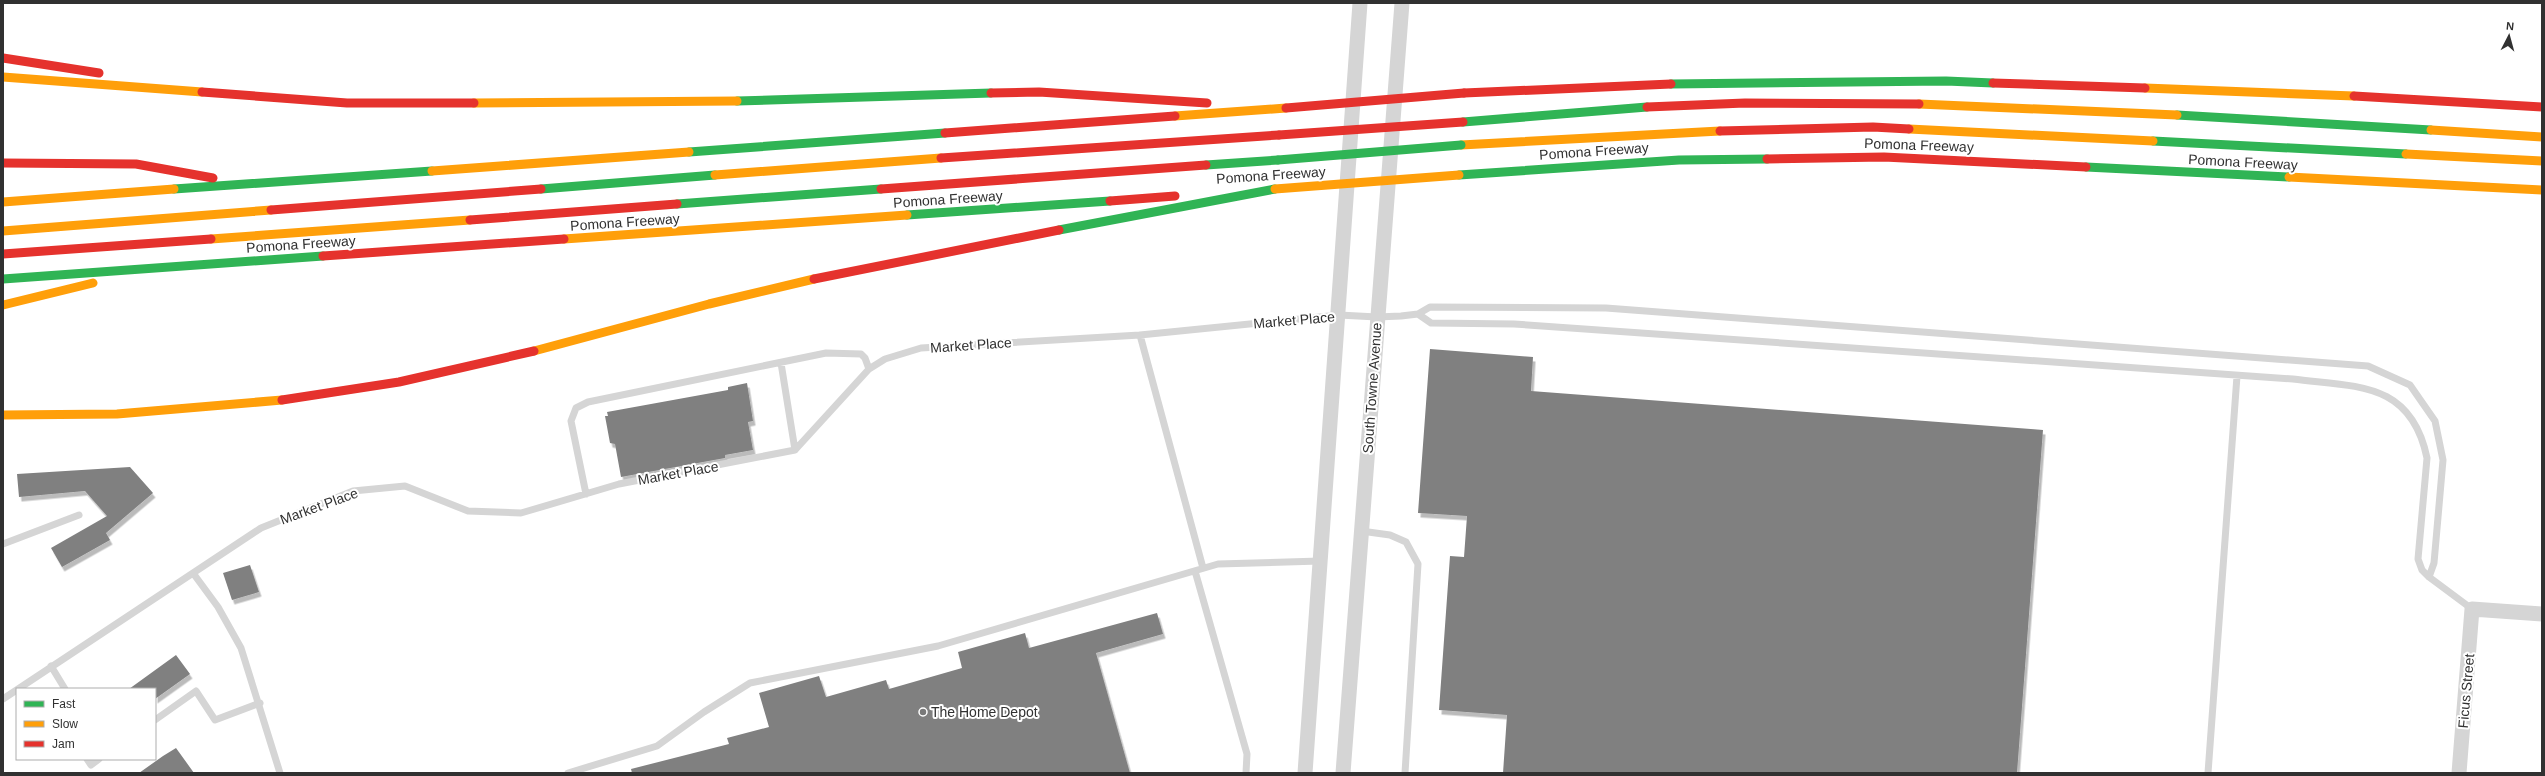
<svg xmlns="http://www.w3.org/2000/svg" width="2545" height="776" viewBox="0 0 2545 776" font-family="Helvetica,sans-serif">
  <style>
    .building { fill: #808080; filter: url(#shadow) }
    .lines { fill: none; stroke-linecap: round; stroke-linejoin: round }
    .lane { stroke: #d5d5d5; stroke-width: 7 }
    .street { stroke: #d5d5d5; stroke-width: 15 }
    .fast { stroke: #30b455; stroke-width: 9 }
    .slow { stroke: #ff9f0a; stroke-width: 9 }
    .jam { stroke: #e5322d; stroke-width: 9 }
    .fast-bridge { stroke: #30b455; stroke-width: 9 }
    .slow-bridge { stroke: #ff9f0a; stroke-width: 9 }
    .jam-bridge { stroke: #e5322d; stroke-width: 9 }
    .poi-dot { fill: #797979; stroke: #fff; stroke-width: 1.5 }
    .labels { text-anchor: middle; stroke-width: 4; stroke-linejoin: round; paint-order: stroke }
    .street-label { font-size: 14px; fill: #313131; stroke: #fff }
    .poi-label { font-size: 14px; fill: #313131; stroke: #fff; text-anchor: start }
  </style>
  <defs>
    <filter id="shadow"><feDropShadow dx="2.5" dy="4.5" stdDeviation="0" flood-color="#0004"/></filter>
  </defs>
  <rect width="100%" height="100%" fill="#fff"/>
  <path class="building" d="M1430 349 1533 357 1531 391 2043 430 2017 773H1503L1507 715 1439 710 1450 556 1464 557 1467 516 1418 513Z
    M747 383 753 421 748 422 753 450 725 455V458L621 477 615 444 610 443 605 416H608L607 412 728 390V387Z
    M130 467 153 493 106 533 110 540 62 567 51 548 107 516 85 491 19 497 17 474Z
    M250 565 259 592 232 600 223 573Z
    M1157 613 1163 634 1096 653 1130 773H632L631 769 729 744 727 738 769 727 759 693 819 676 826 697 886 680 889 689 962 668 958 652 1025 633 1029 648Z
    M176 655 190 674 155 699V689H129Z
    M176 748 194 773H139L163 756Z"/>
  <g class="lines">
    <path class="lane" d="M1418 314 1431 323 1514 324 2293 379C2356 387 2411 381 2427 458L2418 559 2422 570 2429 577 2472 609
      M1140 335 1203 568
      M781 363 795 450
      M586 494 571 421 576 408 588 402 826 353 861 354 865 358 869 369
      M1361 531 1390 535 1406 542 1418 564 1405 773
      M3 544 79 515
      M1195 571 1247 754 1246 773
      M193 573 218 607 241 648 280 773
      M51 666 65 689
      M3 699 261 528 353 491 405 486 468 511 521 513 619 484 795 450 869 369 885 359 921 348 1140 335 1339 315 1377 317 1401 316 1418 314 1430 307 1606 308 2368 366 2410 385 2435 421 2443 460 2434 563 2429 577
      M155 720 196 691 215 720 260 703
      M87 759 91 765 99 759
      M568 773 657 746 704 712 750 683 938 646 1218 564 1320 561
      M2208 773 2237 376"/>
    <path class="street" d="M1305 773 1360 3
      M1343 773 1402 3
      M2459 773 2472 609 2542 614"/>
    <path class="fast" d="M1671 84 1946 81 1993 83
      M737 101 991 93
      M2177 115 2431 130
      M1463 122 1647 107
      M2153 141 2406 154
      M689 152 945 133
      M1206 165 1278 160
      M2086 167 2289 177
      M1459 175 1679 160 1767 159
      M174 189 432 171
      M541 189 715 175
      M677 204 881 189
      M907 215 1110 201
      M1059 230 1275 189
      M3 279 323 256"/>
    <path class="slow" d="M3 77 202 92
      M2145 88 2354 96
      M474 103 737 101
      M1919 104 2177 115
      M1175 116 1286 108
      M1909 129 2153 141
      M2431 130 2542 137
      M1461 145 1720 131
      M2406 154 2542 161
      M432 171 689 152
      M715 175 941 158
      M2289 177 2542 190
      M3 202 174 189
      M3 231 271 210
      M211 239 470 220
      M564 239 907 215
      M3 305 93 283
      M534 351 709 304 814 279
      M3 415 117 414 282 400"/>
    <path class="jam" d="M3 58 99 73
      M1993 83 2145 88
      M202 92 347 103H474
      M991 93 1039 92 1207 103
      M1464 93 1671 84
      M2354 96 2542 107
      M1647 107 1745 103 1919 104
      M1720 131 1873 127 1909 129
      M945 133 1175 116
      M941 158 1279 135
      M1767 159 1884 157 2086 167
      M3 163 136 164 213 178
      M881 189 1206 165
      M1110 201 1175 196
      M271 210 541 189
      M470 220 677 204
      M3 254 211 239
      M323 256 564 239
      M814 279 1059 230
      M282 400 399 382 534 351"/>
    <path class="fast-bridge" d="M1278 160 1461 145"/>
    <path class="slow-bridge" d="M1275 189 1459 175"/>
    <path class="jam-bridge" d="M1286 108 1464 93
      M1279 135 1463 122"/>
  </g>
  <circle class="poi-dot" cx="923" cy="712" r="4"/>
  <g class="labels">
    <g class="street-label">
      <text transform="translate(1919 145) rotate(2)" y="5">Pomona Freeway</text>
      <text transform="translate(1594 151) rotate(-4)" y="5">Pomona Freeway</text>
      <text transform="translate(2243 162) rotate(3)" y="5">Pomona Freeway</text>
      <text transform="translate(1271 175) rotate(-4)" y="5">Pomona Freeway</text>
      <text transform="translate(948 199) rotate(-4)" y="5">Pomona Freeway</text>
      <text transform="translate(625 222) rotate(-4)" y="5">Pomona Freeway</text>
      <text transform="translate(301 244) rotate(-4)" y="5">Pomona Freeway</text>
      <text transform="translate(1294 320) rotate(-5)" y="5">Market Place</text>
      <text transform="translate(971 345) rotate(-4)" y="5">Market Place</text>
      <text transform="translate(1372 388) rotate(-86)" y="5">South Towne Avenue</text>
      <text transform="translate(678 473) rotate(-10)" y="5">Market Place</text>
      <text transform="translate(319 506) rotate(-20)" y="5">Market Place</text>
      <text transform="translate(2466 691) rotate(-85)" y="5">Ficus Street</text>
    </g>
    <g class="poi-label">
      <text x="931" y="717">The Home Depot</text>
    </g>
  </g>
  <rect width="2545" height="776" fill="none" stroke="#313131" stroke-width="8"/>
  <rect x="16" y="688" width="140" height="72" fill="#ffffff" stroke="#adadad"/>
  <rect x="24" y="701" width="20" height="6" fill="#30b455" stroke="#adadad"/>
  <text x="52" y="708" font-size="12" fill="#313131">Fast</text>
  <rect x="24" y="721" width="20" height="6" fill="#ff9f0a" stroke="#adadad"/>
  <text x="52" y="728" font-size="12" fill="#313131">Slow</text>
  <rect x="24" y="741" width="20" height="6" fill="#e5322d" stroke="#adadad"/>
  <text x="52" y="748" font-size="12" fill="#313131">Jam</text>
  <g transform="translate(2509 36) rotate(6)" stroke="#ffffff" stroke-width="3" paint-order="stroke">
  <path d="M0-3L7 15L0 10L-7 15Z" fill="#313131"/>
  <text y="-6" font-size="11" font-weight="bold" text-anchor="middle" fill="#313131">N</text>
  </g>
</svg>
